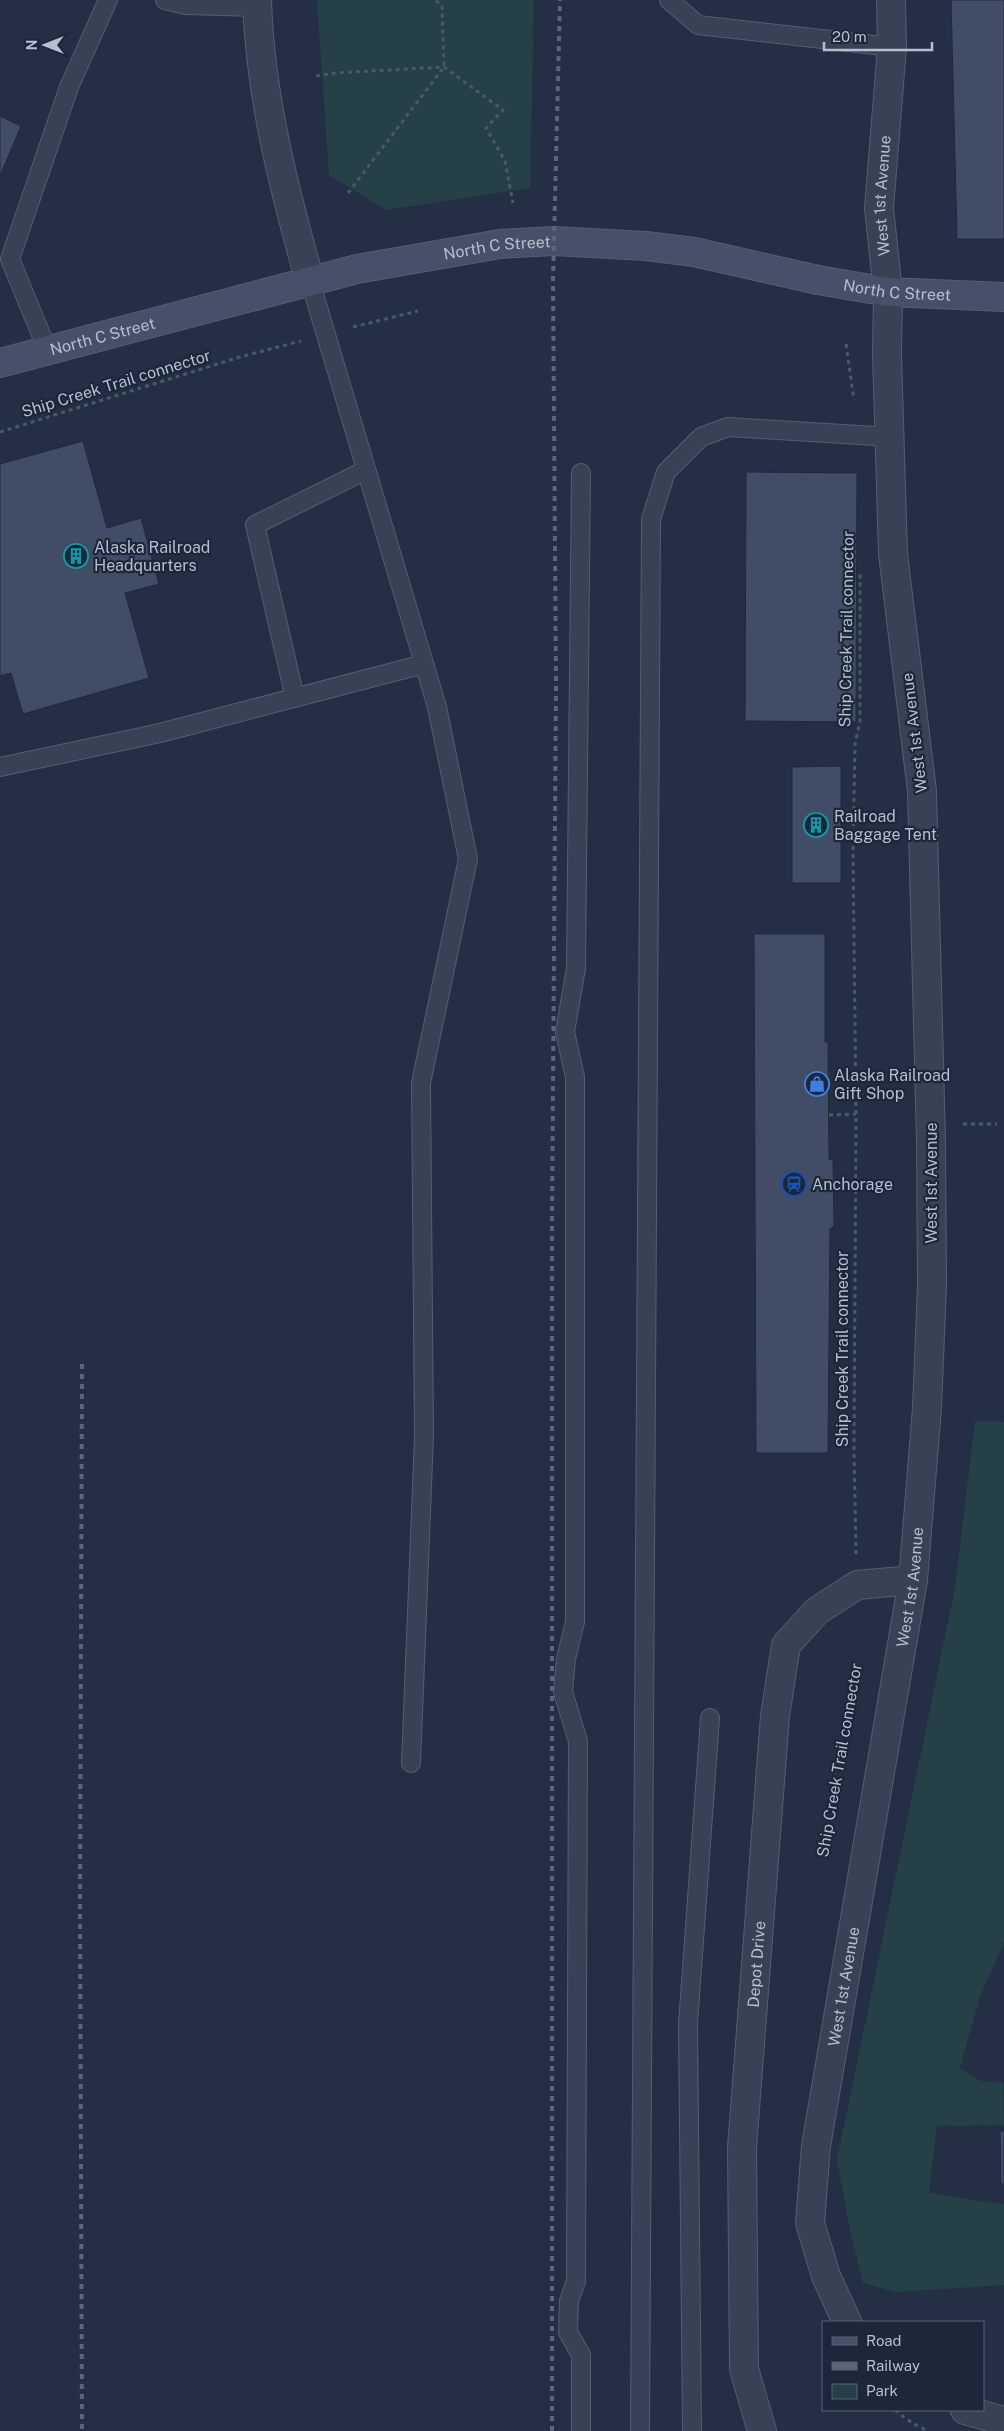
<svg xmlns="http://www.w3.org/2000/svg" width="1004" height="2431" viewBox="0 0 1004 2431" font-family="'Public Sans',sans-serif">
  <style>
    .green { fill: #264047 }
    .building { fill: #414c66; stroke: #20293c }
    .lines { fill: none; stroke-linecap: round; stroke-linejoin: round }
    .lane-casing { stroke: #555d6f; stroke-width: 20 }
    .street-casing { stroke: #555d6f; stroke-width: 30 }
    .secondary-casing { stroke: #555d6f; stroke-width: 30 }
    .path { stroke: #455d62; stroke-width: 3; stroke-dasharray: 4 4; stroke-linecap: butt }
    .lane { stroke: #394255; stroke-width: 18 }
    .street { stroke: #394255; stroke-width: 28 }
    .secondary { stroke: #475068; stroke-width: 28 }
    .rail { stroke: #5b657c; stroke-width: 4; stroke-dasharray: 5 5; stroke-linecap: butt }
    .labels { text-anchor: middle; stroke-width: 4.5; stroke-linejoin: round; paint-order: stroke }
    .street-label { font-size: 16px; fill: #b7bece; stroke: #1d273a }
    .poi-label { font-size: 16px; fill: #b7bece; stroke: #1d273a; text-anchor: start }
  </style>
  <rect width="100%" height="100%" fill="#242f46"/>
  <path class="green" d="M317 0H534L530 188 386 210 329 175Z
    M975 1421 1004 1422V1942L980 1997 960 2068 981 2081 1003 2083 1004 2125 937 2126 929 2192 976 2201 1004 2204V2285L896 2292 863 2283 850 2230 837 2160 955 1588Z"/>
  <path class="building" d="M951 0H1004V239H957Z
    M0 116 21 126 0 176Z
    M83 441 107 528 141 518 159 584 125 593 149 678 23 714 11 673 0 676V464Z
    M746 472 857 473 856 722 745 721Z
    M841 766V883H792V767Z
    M754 934H825V1042H828L829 1159 833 1160 834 1226 830 1229 828 1453H756Z
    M1000 2131H1004V2184H1001Z"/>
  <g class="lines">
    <defs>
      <path id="lane" d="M165 0 186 5 258 7
        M669 0 698 25 892 47
        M310 281 437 707 468 859 421 1083 424 1436 411 1763
        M47 349 10 259 69 87 108 0
        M295 698 255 525 366 470
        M0 767 160 733 424 664
        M581 2431V2355L568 2332 569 2301 576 2281 578 1741 563 1692 566 1659 575 1622V1077L565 1032 576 968 581 473
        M640 2431 651 519 666 472 701 437 728 427 891 437
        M692 2431 688 2024 710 1718"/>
      <g id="street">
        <path d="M257 0C260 96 284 189 310 281"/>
        <path id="s1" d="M847 2322 826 2276 810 2223 816 2146 913 1580 927 1408 932 1285 931 1141 922 791 893 554 887 354 888 292 879 208 892 47 891 0"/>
        <path d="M965 2410 1004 2421"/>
        <path id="s2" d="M762 2431 744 2369 742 2148 775 1716 786 1645 817 1611 857 1585 913 1580"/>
      </g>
      <g id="secondary">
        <path id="s3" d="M0 363 357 269 500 244 554 241 646 246 694 252 818 280 888 292 1004 297"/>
      </g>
    </defs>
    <use href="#lane" class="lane-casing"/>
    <use href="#street" class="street-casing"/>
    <use href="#secondary" class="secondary-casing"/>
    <path class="path" d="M316 76 335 73 444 67 503 110 486 128 505 161 513 203
      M348 193 444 67 442 5 435 0
      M353 327 418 311
      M846 344 854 400
      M0 432 240 357 301 341
      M829 1115 856 1114
      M963 1124H997
      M856 1554 854 1451 856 1114 853 850 855 744 860 721V571
      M895 2410 912 2423 928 2431"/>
    <use href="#lane" class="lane"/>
    <use href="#street" class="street"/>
    <use href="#secondary" class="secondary"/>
    <path class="rail" d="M82 1364 80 1903 82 2431
      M552 2431V1219L556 686 553 280 560 0"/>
  </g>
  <defs>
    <symbol id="building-ring" viewBox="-11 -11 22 22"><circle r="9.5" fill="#1d273a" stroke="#0f9aa8" stroke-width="1.5"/><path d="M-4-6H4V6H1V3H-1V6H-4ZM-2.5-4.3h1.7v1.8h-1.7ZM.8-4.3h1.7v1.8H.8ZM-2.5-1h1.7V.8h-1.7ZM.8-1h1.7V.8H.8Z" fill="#0f9aa8"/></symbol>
    <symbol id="shop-ring" viewBox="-11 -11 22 22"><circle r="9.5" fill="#1d273a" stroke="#3f7fe0" stroke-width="1.5"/><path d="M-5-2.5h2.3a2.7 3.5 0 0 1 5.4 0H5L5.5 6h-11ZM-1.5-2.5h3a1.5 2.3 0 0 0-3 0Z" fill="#3f7fe0"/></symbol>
    <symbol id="station-ring" viewBox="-11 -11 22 22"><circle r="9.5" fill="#1d273a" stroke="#1a4fb4" stroke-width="1.5"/><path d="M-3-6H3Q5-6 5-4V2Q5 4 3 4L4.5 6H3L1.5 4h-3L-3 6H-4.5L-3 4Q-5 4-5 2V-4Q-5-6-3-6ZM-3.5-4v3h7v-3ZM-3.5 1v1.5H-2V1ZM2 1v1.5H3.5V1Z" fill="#1a4fb4"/></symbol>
  </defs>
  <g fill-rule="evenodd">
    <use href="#building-ring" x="62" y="542" width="28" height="28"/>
    <use href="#building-ring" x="802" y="811" width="28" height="28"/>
    <use href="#shop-ring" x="803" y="1070" width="28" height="28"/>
    <use href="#station-ring" x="780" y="1170" width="28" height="28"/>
  </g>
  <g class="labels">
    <g class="street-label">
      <text dy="6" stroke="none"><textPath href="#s1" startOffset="2145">West 1st Avenue</textPath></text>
      <text dy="6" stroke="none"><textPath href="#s3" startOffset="511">North C Street</textPath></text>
      <text dy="6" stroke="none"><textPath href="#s3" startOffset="916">North C Street</textPath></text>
      <text dy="6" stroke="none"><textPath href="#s3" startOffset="106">North C Street</textPath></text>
      <text transform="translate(116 383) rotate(-17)" y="6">Ship Creek Trail connector</text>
      <text transform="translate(846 629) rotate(-89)" y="6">Ship Creek Trail connector</text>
      <text transform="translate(914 733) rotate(-97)" y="6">West 1st Avenue</text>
      <text transform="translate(931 1183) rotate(-90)" y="6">West 1st Avenue</text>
      <text transform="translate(842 1349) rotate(-90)" y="6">Ship Creek Trail connector</text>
      <text dy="6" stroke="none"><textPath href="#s1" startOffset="750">West 1st Avenue</textPath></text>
      <text transform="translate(839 1760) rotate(-80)" y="6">Ship Creek Trail connector</text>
      <text dy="6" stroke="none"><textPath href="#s2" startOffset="470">Depot Drive</textPath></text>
      <text dy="6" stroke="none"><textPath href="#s1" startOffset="345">West 1st Avenue</textPath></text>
    </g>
    <g class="poi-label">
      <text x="94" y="553">Alaska Railroad<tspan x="94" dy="18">Headquarters</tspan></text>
      <text x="834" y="822">Railroad<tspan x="834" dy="18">Baggage Tent</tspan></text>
      <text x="834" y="1081">Alaska Railroad<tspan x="834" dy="18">Gift Shop</tspan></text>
      <text x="812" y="1190">Anchorage</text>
    </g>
  </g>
  <rect x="822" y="2321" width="162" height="90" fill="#1d273a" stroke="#5b6375"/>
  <rect x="832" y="2337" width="25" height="8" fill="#475068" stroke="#5b6375"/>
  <text x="866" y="2346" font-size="15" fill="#b7bece">Road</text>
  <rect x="832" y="2362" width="25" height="8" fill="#5b657c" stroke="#5b6375"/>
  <text x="866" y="2371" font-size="15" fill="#b7bece">Railway</text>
  <rect x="832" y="2384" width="25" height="15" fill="#264047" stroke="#5b6375"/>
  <text x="866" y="2396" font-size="15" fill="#b7bece">Park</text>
  <g transform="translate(45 45) rotate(270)" stroke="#1d273a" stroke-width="4" paint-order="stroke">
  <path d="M0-4L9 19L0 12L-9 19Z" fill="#b7bece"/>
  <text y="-8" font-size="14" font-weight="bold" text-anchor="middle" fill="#b7bece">N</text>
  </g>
  <path d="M824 42v8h108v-8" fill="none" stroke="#b7bece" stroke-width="2.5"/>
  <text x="832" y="42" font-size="15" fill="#b7bece" stroke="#1d273a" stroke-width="4" paint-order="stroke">20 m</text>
</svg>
